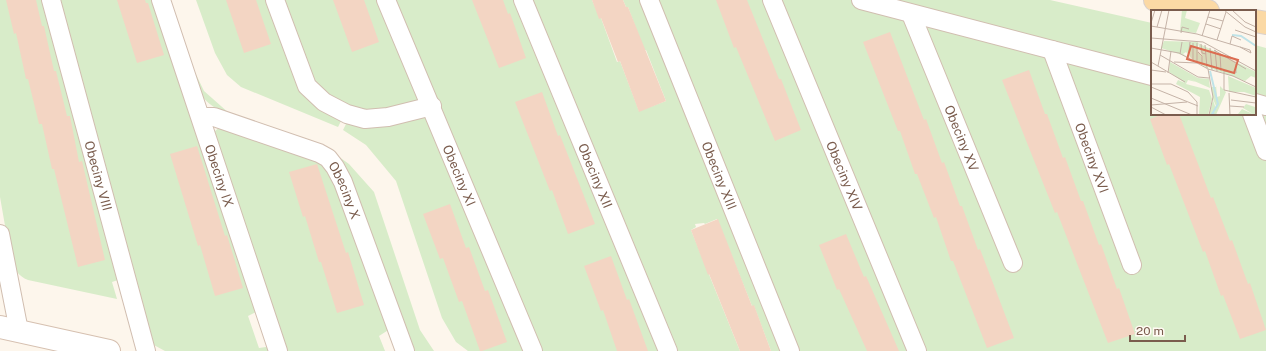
<svg xmlns="http://www.w3.org/2000/svg" width="1266" height="351" viewBox="0 0 1266 351" font-family="'Public Sans',sans-serif">
  <style>
    .green { fill: #d8ecc9 }
    .building { fill: #f3d5c3 }
    .lines { fill: none; stroke-linecap: round; stroke-linejoin: round }
    .street-casing { stroke: #d1beb0; stroke-width: 20 }
    .secondary-casing { stroke: #d6c0b0; stroke-width: 24 }
    .primary-casing { stroke: #dad1cd; stroke-width: 24 }
    .street { stroke: #fff; stroke-width: 18 }
    .secondary { stroke: #fff; stroke-width: 22 }
    .primary { stroke: #fbd9a5; stroke-width: 22 }
    .labels { text-anchor: middle; stroke-width: 3; stroke-linejoin: round; paint-order: stroke }
    .street-label { font-size: 13px; fill: #7a5c4d; stroke: #fffaf3 }
    .inset-river { fill: none; stroke: #bfe3e8; stroke-width: 2 }
    .inset-road { fill: none; stroke: #c5b3a7; stroke-width: 1 }
    .view { fill: #dc6d51; fill-opacity: 0.15; stroke: #dc6d51; stroke-width: 2 }
    .inset-edge { fill: none; stroke: #7a5c4d; stroke-width: 2 }
  </style>
  <rect width="100%" height="100%" fill="#fdf6ec"/>
  <path class="green" d="M0 0H45L118 280 112 282 117 299 28 280C18 276 15 270 11 260L0 197Z
    M56 0H157L256 312 248 316 259 348 266 347 272 351H165L152 344Z
    M196 0H270L298 76 343 117 338 127 241 87 227 75 215 53Z
    M279 0H380L419 96 417 100 409 106 353 113 315 89Z
    M389 0H516L661 351H538Z
    M528 0H592L600 18H601L617 62 620 61 639 111 666 101 646 50H644L628 7H626L623 0H1050L1152 23V114H1255V45L1266 48V351H771L754 306H752L717 219 705 224 704 223 695 224 696 227 691 230 740 351H674Z
    M190 62 204 91 230 114 227 115C196 97 200 94 190 62Z
    M422 116 428 119 529 351H468L456 342 442 318 396 181 366 145 343 130 348 120Z
    M222 125 328 166 390 329 379 336 385 351H284L214 132Z
    M335 154 349 164 374 192 420 330 434 351H408Z"/>
  <path class="building" d="M6 0H36L42 26H44L54 71H56L67 116H70L79 162 82 161 105 260 78 267 54 169H52L42 124H39L28 79H26L16 33 14 34Z
    M117 0H145L146 3H148L164 55 137 63Z
    M226 0H256L271 44 244 53Z
    M333 0H364L379 42 352 52Z
    M472 0H503L508 14 510 13 526 58 499 68Z
    M592 0H623L626 7H628L666 101 639 112 620 61 618 62 601 18 599 19Z
    M716 0H747L779 79H781L801 130 775 141 736 47 734 48Z
    M890 32 924 120 926 119 942 163 944 162 960 206H962L978 250 980 249 1014 338 987 348 953 261H951L936 217 934 218 917 174H915L900 131H898L863 42Z
    M1029 70 1045 114H1047L1063 158 1065 157 1081 201H1083L1099 245 1101 244 1117 289 1119 288 1135 334 1108 343 1057 212 1055 213 1002 80Z
    M542 92 558 136 560 135 595 224 568 234 552 190 550 191 515 102Z
    M1163 114H1179L1211 198 1213 197 1230 241 1232 240 1248 284 1250 283 1266 330 1240 339 1223 295 1221 296 1205 251 1203 252 1169 164 1167 165 1150 119Z
    M197 146 225 236 227 235 243 288 215 296 200 245 198 246 170 154Z
    M317 164 346 253 348 252 364 305 337 313 321 262H319L305 216 303 217 289 172Z
    M450 204 466 248 469 247 485 291 488 290 507 342 482 351H480L462 301 459 302 443 258 440 259 423 214Z
    M718 219 752 306 754 305 771 351H740L709 274 708 275 691 230Z
    M846 234 864 277 866 276 899 351H867L839 289 837 290 819 245Z
    M611 256 627 300 629 299 648 351H617L603 310 601 311 584 266Z"/>
  <g class="lines">
    <defs>
      <g id="street">
        <path id="s1" d="M51 0 146 351"/>
        <path id="s2" d="M161 0 278 351"/>
        <path d="M275 0 307 86 324 102 347 114 365 119 388 117 432 106"/>
        <path id="s3" d="M386 0 533 351"/>
        <path id="s4" d="M523 0 668 351"/>
        <path id="s5" d="M649 0 790 351"/>
        <path id="s6" d="M772 0 917 351"/>
        <path d="M861 0 1152 76"/>
        <path id="s7" d="M911 14 1013 263"/>
        <path id="s8" d="M1052 50 1132 265"/>
        <path d="M1255 103 1266 106"/>
        <path d="M1252 114 1266 151"/>
        <path id="s9" d="M201 117H214L319 153 328 158 335 167 343 182 405 351"/>
        <path d="M0 234 19 331"/>
      </g>
      <path id="secondary" d="M0 327 109 351"/>
      <path id="primary" d="M1155 0 1208 11
        M1255 21 1266 23"/>
    </defs>
    <use href="#street" class="street-casing"/>
    <use href="#secondary" class="secondary-casing"/>
    <use href="#primary" class="primary-casing"/>
    <use href="#street" class="street"/>
    <use href="#secondary" class="secondary"/>
    <use href="#primary" class="primary"/>
  </g>
  <g class="labels">
    <g class="street-label">
      <text dy="5" stroke="none"><textPath href="#s7" startOffset="134">Obeciny XV</textPath></text>
      <text dy="5" stroke="none"><textPath href="#s8" startOffset="115">Obeciny XVI</textPath></text>
      <text dy="5" stroke="none"><textPath href="#s1" startOffset="182">Obeciny VIII</textPath></text>
      <text dy="5" stroke="none"><textPath href="#s2" startOffset="185">Obeciny IX</textPath></text>
      <text dy="5" stroke="none"><textPath href="#s3" startOffset="190">Obeciny XI</textPath></text>
      <text dy="5" stroke="none"><textPath href="#s4" startOffset="190">Obeciny XII</textPath></text>
      <text dy="5" stroke="none"><textPath href="#s5" startOffset="189">Obeciny XIII</textPath></text>
      <text dy="5" stroke="none"><textPath href="#s6" startOffset="190">Obeciny XIV</textPath></text>
      <text dy="5" stroke="none"><textPath href="#s9" startOffset="171">Obeciny X</textPath></text>
    </g>
  </g>
  <g transform="translate(1151 10)">
    <rect width="105" height="105" fill="#fdf6ec"/>
    <path d="M31 0H36L34 8 49 13 45 23 29 21ZM13 31 47 32V41L58 59 42 50 35 42 32 44 37 47 10 38ZM47 33 105 62V68L100 66 94 71 59 58 53 53ZM19 52 47 68 58 69 59 78 34 67 45 72 37 70 35 74 58 80 61 89 57 105H48L49 87 25 74 27 70 34 73 18 62ZM77 66 105 78V86L93 82H78ZM65 74 66 87 69 86V76L75 82 65 105H58L62 90 65 99 67 94 65 96 62 89 60 77H65ZM95 94 104 97 105 105 87 104 91 99 102 104 92 98Z" fill="#d8ecc9"/>
    <path class="inset-river" d="M81 25 90 26 105 36M59 61 67 94 61 104 65 105"/>
    <path class="inset-road" d="M73 0 94 17 105 22M81 0 94 12 105 17M57 7 72 11M0 13 4 0M55 14 70 19M0 16 46 24 79 34 99 40 100 43 89 37M6 17 11 0M84 20 105 27M30 23 31 17 38 19M51 26 59 0M0 28 52 32 105 61M66 30 75 2M50 34 51 43 55 44M79 34 81 26 90 30M54 35 56 58M0 38 28 43 57 59 82 66 105 77M59 38 61 60M63 40 95 59M64 40 66 61M47 42 51 46V55M29 44 31 32M69 44 70 61M9 45 47 67 58 68M37 48 39 32M42 51V33M0 52 34 72M23 52 46 53V33M85 54V63L73 61V80L105 87M7 56 18 0M57 59 62 87 58 105M0 60 15 62M17 63 20 41M0 74H20L37 82 46 92V105M0 77 47 96M78 83 79 105M0 88 41 105M80 90 105 93M0 95 36 92M79 96 93 97M0 97 15 105"/>
    <path class="view" d="M40 36 87 50 83 63 36 49Z"/>
    <rect width="105" height="105" class="inset-edge"/>
  </g>
  <path d="M1130 335v6h55v-6" fill="none" stroke="#7a5c4d" stroke-width="2"/>
  <text x="1136" y="335" font-size="12" fill="#7a5c4d" stroke="#fffaf3" stroke-width="3" paint-order="stroke">20 m</text>
</svg>
